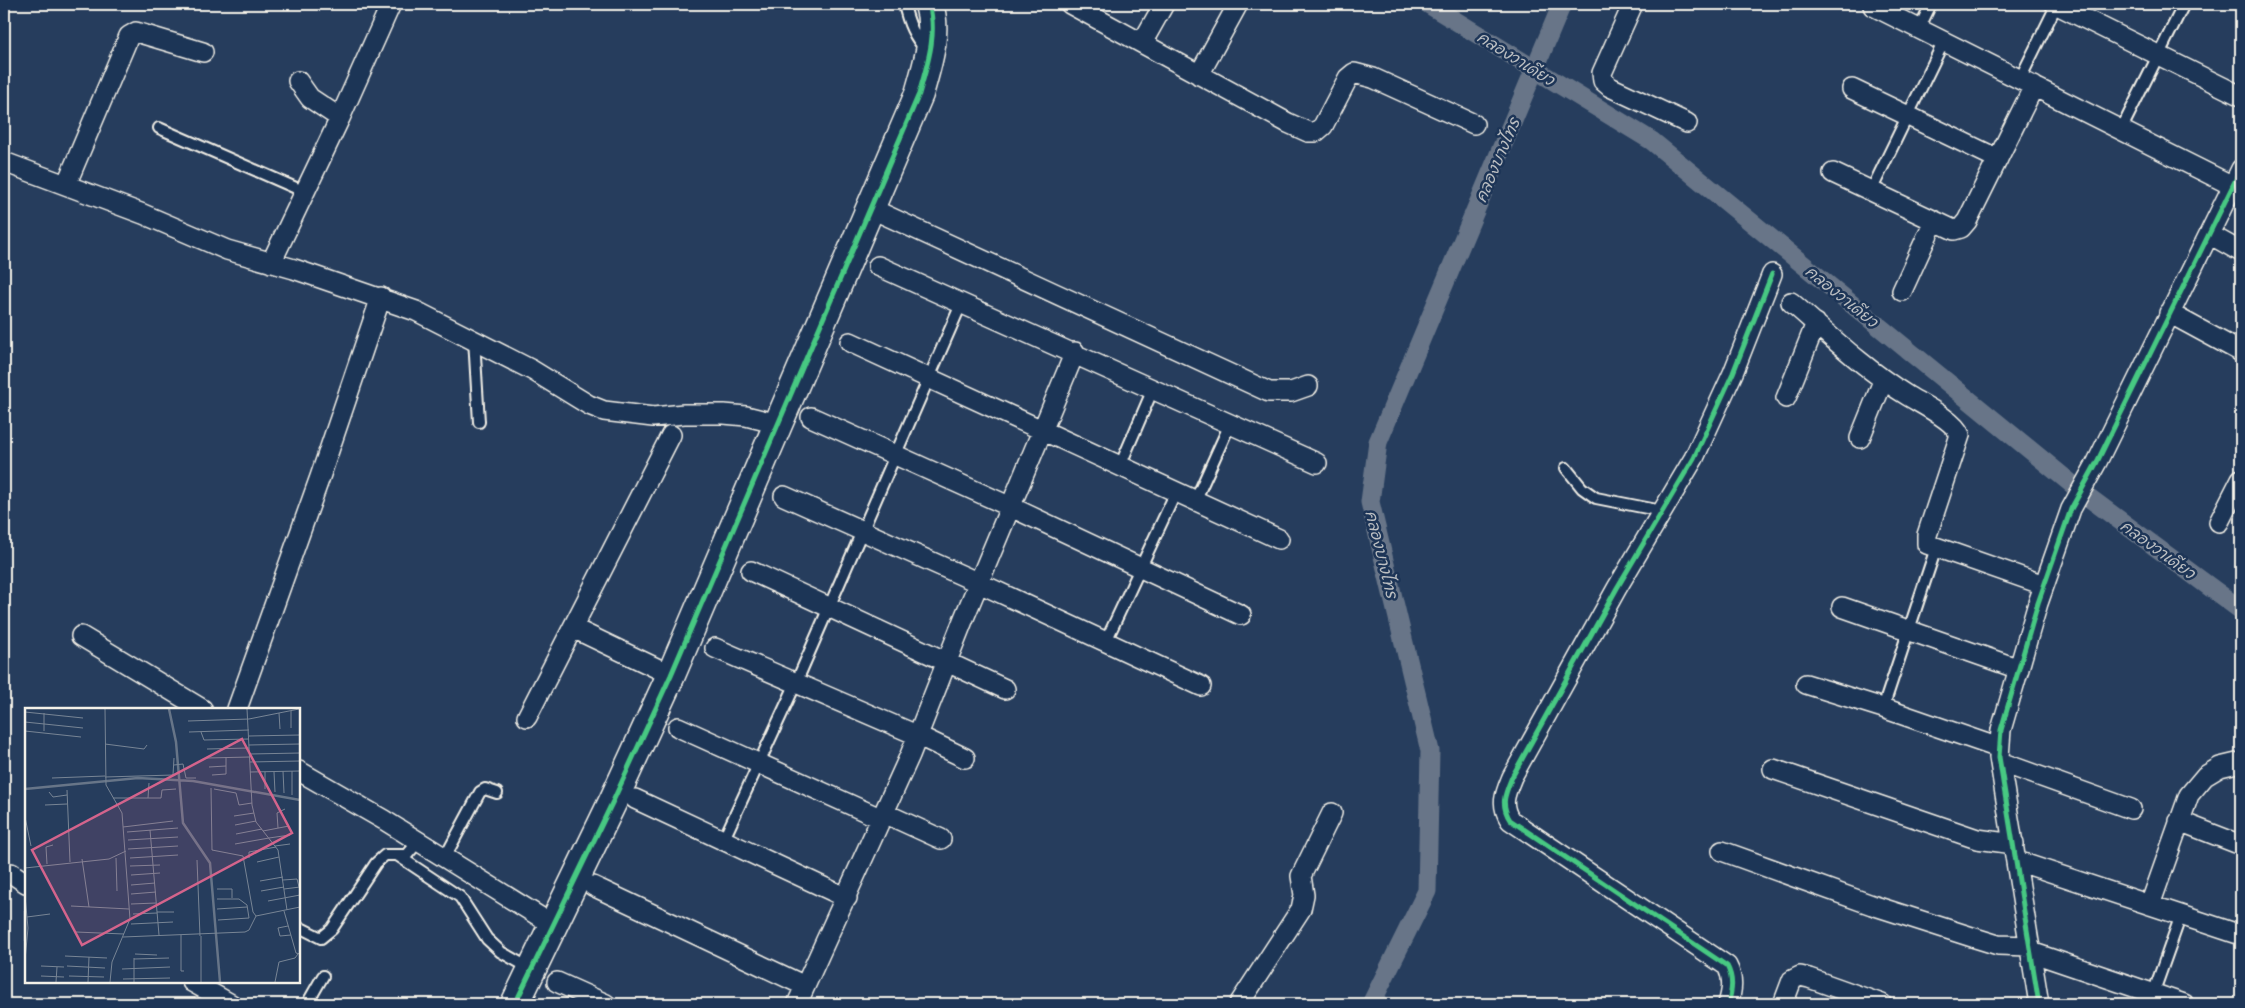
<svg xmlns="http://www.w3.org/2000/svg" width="2245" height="1008" viewBox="0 0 2245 1008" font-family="'Playpen Sans','Playpen Sans Thai',sans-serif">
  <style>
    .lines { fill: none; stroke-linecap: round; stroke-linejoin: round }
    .canal { stroke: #677588; stroke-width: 19 }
    .lane-casing { stroke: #f4f1e8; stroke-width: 14 }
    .street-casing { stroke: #f4f1e8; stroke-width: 22 }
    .secondary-casing { stroke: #f4f1e8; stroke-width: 31 }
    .lane { stroke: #1d3557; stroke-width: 10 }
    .street { stroke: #1d3557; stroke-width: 19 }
    .secondary { stroke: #1d3557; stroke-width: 28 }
    .cycleway-casing { stroke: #1d3557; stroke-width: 8 }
    .cycleway { stroke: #46c982; stroke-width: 5 }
    .labels { text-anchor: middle; stroke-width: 5; stroke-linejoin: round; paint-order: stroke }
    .water-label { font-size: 16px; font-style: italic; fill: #bcbfc2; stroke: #1d3557 }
    .inset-river { fill: none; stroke: #677588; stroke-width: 2.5 }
    .inset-road { fill: none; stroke: #788595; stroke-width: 1 }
    .view { fill: #d4648c; fill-opacity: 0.15; stroke: #d4648c; stroke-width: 2.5 }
    .inset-edge { fill: none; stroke: #f4f1e8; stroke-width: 2.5 }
  </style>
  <rect width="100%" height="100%" fill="#263d5d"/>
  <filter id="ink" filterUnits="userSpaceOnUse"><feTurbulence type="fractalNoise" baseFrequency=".02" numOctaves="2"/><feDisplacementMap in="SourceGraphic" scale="10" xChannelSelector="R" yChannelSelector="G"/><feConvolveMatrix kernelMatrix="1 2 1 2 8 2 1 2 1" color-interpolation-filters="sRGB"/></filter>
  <g filter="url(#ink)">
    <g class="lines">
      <path class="canal" d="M1428 4 1652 141 2084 494 2241 610
        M1371 1004 1427 891 1430 751 1370 502 1378 442 1562 4"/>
      <defs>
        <path id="lane" d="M904 4C908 23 914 37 927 51
          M1919 29 1931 4
          M2020 79 2057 4
          M159 128 305 192
          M2121 130 2184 4
          M1871 191 1944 41
          M474 339 479 422
          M1120 466 1153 389
          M1566 468 1582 488 1596 498 1662 511
          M1195 501 1230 424
          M1106 641 1176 492
          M1883 708 1936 548
          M723 841 796 683 962 302
          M397 855 460 897 487 939 501 952 531 969
          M444 859 480 792 485 789 497 793
          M299 927 321 938 332 929 376 863 385 855H407L418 842
          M2153 994 2181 915
          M307 1004 323 976"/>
        <path id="street" d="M1070 4 1288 123 1308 132H1316L1323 126 1348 78 1354 73 1373 78 1474 124
          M1633 4 1602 73 1603 81 1610 87 1687 123
          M2055 4 2241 96
          M1873 6 2233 186
          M1142 43 1164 4
          M1199 75 1238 4
          M298 81 310 98 340 118
          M1852 89 1998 159
          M4 162 143 214 227 250 294 269 416 311 532 370 589 405 604 411 653 417 684 414H724L746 416 778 424
          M1833 173 1954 230 1961 228 1967 221 2034 86
          M66 185 129 36 136 32 203 52
          M870 208 1269 392H1291L1308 386
          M2209 234 2241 252
          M271 263 340 118 391 4
          M878 266 1317 463
          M1902 291 1934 221
          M1791 302C1829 335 1866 370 1908 396 1923 405 1954 420 1960 435L1927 535V544L2044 585
          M2169 313 2241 352
          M850 342 1279 539
          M1786 398 1816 323
          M811 417 1011 507 1241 615
          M1860 438 1883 381
          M784 496 979 583 1201 686
          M2219 522 2241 479
          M751 571 1005 689
          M1842 607 2019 669
          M573 628 671 675
          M81 636 202 709
          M715 648 919 736 965 758
          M1806 684 1883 708 1999 748
          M237 709 320 477 381 297
          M527 717 671 435
          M678 727 882 819
          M2000 762 2131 809
          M1773 769 1977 839 2014 844
          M299 771 384 820 553 925
          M635 799 847 898
          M884 813 941 839
          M2179 821 2241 845
          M1722 851 1872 905 1972 937 1998 945 2030 946
          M2017 861 2241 935
          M11 873 26 883
          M593 886 805 986
          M2150 905 2189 795 2205 776 2220 767 2241 762
          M2031 952 2184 1004
          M192 982 231 1004
          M557 982 606 1004
          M797 1004 910 755 964 618 1075 352
          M1239 1004 1301 909 1304 895 1301 876 1332 813
          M1728 1004C1732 991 1734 979 1727 966L1510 820C1500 804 1505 794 1512 777L1617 588 1694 458 1733 373 1772 274
          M1783 1004 1792 980 1800 976 1809 978 1882 1004
          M2039 1004 1999 757 2001 730 2038 603 2071 509 2097 462 2241 169"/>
        <path id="secondary" d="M515 1004 614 799 671 675 919 94C927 65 938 34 929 4"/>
      </defs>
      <use href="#lane" class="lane-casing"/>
      <use href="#street" class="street-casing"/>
      <use href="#secondary" class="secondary-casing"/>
      <use href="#lane" class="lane"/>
      <use href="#street" class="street"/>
      <use href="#secondary" class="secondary"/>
      <defs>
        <path id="cycleway" d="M515 1004 614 799 671 675 919 94C927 65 938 34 929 4
          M1728 1004C1732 991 1734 979 1727 966L1510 820C1500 804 1505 794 1512 777L1617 588 1694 458 1733 373 1772 274
          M2039 1004 1999 757 2001 730 2038 603 2071 509 2097 462 2241 169"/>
      </defs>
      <use href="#cycleway" class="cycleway-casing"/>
      <use href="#cycleway" class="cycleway"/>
    </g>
  </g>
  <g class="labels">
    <g class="water-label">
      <text transform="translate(1516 58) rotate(32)" y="6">คลองวาเดียว</text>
      <text transform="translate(1497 160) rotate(-67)" y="6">คลองบางไทร</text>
      <text transform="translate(1842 296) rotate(39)" y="6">คลองวาเดียว</text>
      <text transform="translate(2158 549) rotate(36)" y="6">คลองวาเดียว</text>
      <text transform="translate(1382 554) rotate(76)" y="6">คลองบางไทร</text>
    </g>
  </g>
  <g transform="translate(25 708)">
    <rect width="275" height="275" fill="#263d5d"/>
    <path class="inset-river" d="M144 1 151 34 158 115 185 155 195 274M0 81 113 70 168 73 275 92M0 203V233"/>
    <path class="inset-road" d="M80 1 81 77 97 105 105 211 87 254 85 274M222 1 227 97 231 114 253 142 262 202M266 3V20M0 4 58 10M254 5 255 21M163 13 224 11 274 1M0 14 58 20M0 23 56 29M19 23V5M164 24 224 22M176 24 179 32 224 31M224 28 275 27M80 36 119 41 122 37M224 37 275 36M182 41 224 40M225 46 275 45M182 50 225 49M225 54 275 53M149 57 158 56 161 70H171M184 59 201 58M258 63 259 85M267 63V87M225 64 275 63M240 64V81M249 64 250 84M187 67 201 66V49M80 69 148 67 149 50M27 70 80 68M186 80 187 142 218 148 228 204 231 208M189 81 211 85 214 97 227 95M42 82 45 154M24 84 28 89 42 87M88 90H136L137 82 151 81M123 90 124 75M20 97 42 96M209 108 229 105M0 109 6 138M210 117 231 113M98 119 148 113M253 120 252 105 260 101M125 122 134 227M238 123 264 118M102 124 153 120M211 126 237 121M244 130 265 127M103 132 153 129M210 136 244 130M250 138 265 136M103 141 153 138M91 150 92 183M105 150 153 147M224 150V144L251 139M57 151 64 199M172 152 175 228M232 154 254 149M22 156 21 139 28 137M105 158 135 157M0 160 84 151 101 143M106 167 135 165M258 172 272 171 274 179M235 173 258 169M106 177 130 175M192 181H207V190M259 181 275 179M236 183 259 179M106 186 131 184M0 188 3 220 0 252M192 191H214L222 197 224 210 193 212M243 193 275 187M106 196 131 195M46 198 104 201M192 201 222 199M259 203 271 245 275 246M132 204H149M108 206 132 205M2 209 25 206M106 216 148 214M263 218 253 220 255 228 266 227M51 224 99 226M156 227V263H159M176 228V274M98 229 220 224 224 222 231 208 275 199M110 246 132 247M40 248 82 250M109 250V274M109 251 144 250M16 258 39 259M42 258 80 260M97 261 145 259M16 268 39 269M44 268 79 269M98 271 145 270M31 274 32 259M63 274 64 249M250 274 254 254 270 250 273 246"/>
    <path class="view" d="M217 31 267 125 57 237 7 142Z"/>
    <rect width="275" height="275" class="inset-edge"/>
  </g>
  <rect width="2245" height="1008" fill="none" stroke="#1d3557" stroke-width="20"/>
  <rect x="10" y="10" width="2225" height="988" fill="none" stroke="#f4f1e8" stroke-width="2" filter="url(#ink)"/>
</svg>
